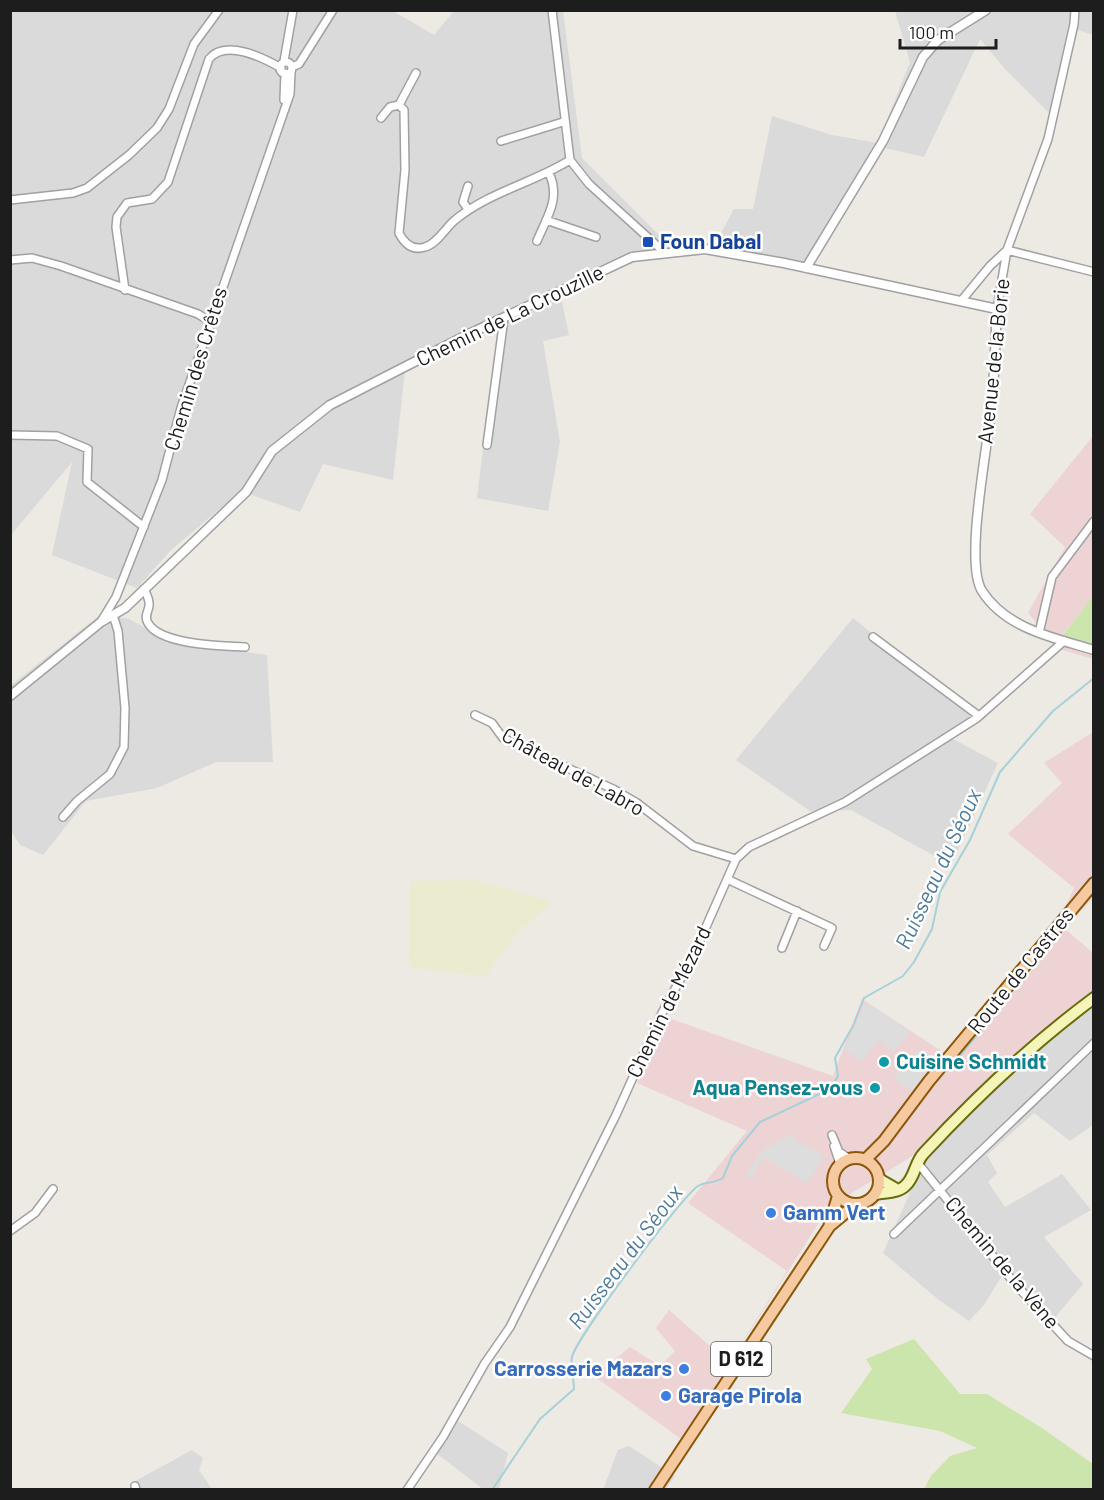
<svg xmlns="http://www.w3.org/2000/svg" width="1104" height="1500" viewBox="0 0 1104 1500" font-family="Barlow,sans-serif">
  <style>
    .residential { fill: #dbdada }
    .commercial { fill: #edd3d4 }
    .farmland { fill: #ebebcf }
    .grass { fill: #cce5ac }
    .parking { fill: #ddd }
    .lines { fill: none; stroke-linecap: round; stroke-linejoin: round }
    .stream { stroke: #a6d1d8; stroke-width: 2 }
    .minor-casing { stroke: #a1a1a1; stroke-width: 10 }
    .tertiary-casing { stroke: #a1a1a1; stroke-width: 11 }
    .secondary-casing { stroke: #696c0b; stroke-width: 14 }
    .primary-casing { stroke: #8c5709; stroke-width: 14 }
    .minor { stroke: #fff; stroke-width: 7 }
    .tertiary { stroke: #fff; stroke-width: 8 }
    .secondary { stroke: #f5f4b9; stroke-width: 10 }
    .primary { stroke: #f6caa0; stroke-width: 10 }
    .transit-dot { fill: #1a4fb4; stroke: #fff; stroke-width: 2 }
    .culture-dot { fill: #0f9aa8; stroke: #fff; stroke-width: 2 }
    .shop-dot { fill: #3f7fe0; stroke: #fff; stroke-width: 2 }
    .labels { text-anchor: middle; stroke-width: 5; stroke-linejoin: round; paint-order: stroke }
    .shield { fill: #fff; stroke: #616161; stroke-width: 1.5 }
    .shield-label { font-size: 20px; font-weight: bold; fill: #1d1d1d }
    .transit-label { font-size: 21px; font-weight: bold; fill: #164399; stroke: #fff; text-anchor: start }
    .street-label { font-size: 21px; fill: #1d1d1d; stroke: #fff }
    .culture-label { font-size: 21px; font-weight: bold; fill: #0d838f; stroke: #fff; text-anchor: start }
    .shop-label { font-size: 21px; font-weight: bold; fill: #366cbe; stroke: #fff; text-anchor: start }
    .water-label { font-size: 22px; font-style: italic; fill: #4d7b9f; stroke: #fff }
  </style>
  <rect width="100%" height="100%" fill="#ede9e3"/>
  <path class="residential" d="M11 11H393L434 35 454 11H563L582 158 665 241 561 297 569 335 543 341 560 442 548 511 477 498 499 317 405 370 393 480 323 464 300 512 241 491 171 550 137 588 52 555 72 462 11 535Z
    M895 11H1093V35L1078 30 1055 119 1005 69 980 39 924 157 885 148 812 265 714 246 734 209H753L772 116 832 135 878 143 910 62Z
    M100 615 129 619 169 641 267 655 273 762H216L157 788 86 801 43 855 20 845 11 831 10 686Z
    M853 618 972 714 953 739 998 763 951 865 851 810 810 811 736 760Z
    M1093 1002V1125L1070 1141 1034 1113 987 1155 997 1173 988 1182 1005 1207 1062 1174 1091 1210 1044 1237 1083 1284 1053 1320 1006 1269 984 1305 969 1321 939 1300 883 1253 925 1159 1038 1045Z
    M458 1421 508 1453 499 1489H483L436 1453Z
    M629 1446 675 1476 666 1489 603 1490 618 1450Z
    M192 1450 203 1458 199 1470 212 1489H131L130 1484Z"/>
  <path class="commercial" d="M1093 436V598L1063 634 1093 644V659L1059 649 1028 613 1065 547 1030 514Z
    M1093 732V898L1064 928 1093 953V991L1037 1037 919 1152 829 1207 681 1439 594 1376 630 1347 660 1366 675 1351 656 1328 669 1310 729 1363 787 1271 688 1203 747 1131 637 1083 663 1016 833 1076 862 999 955 1060 1038 964 1074 888 1008 834 1062 783 1044 763Z"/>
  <path class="farmland" d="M472 880 550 900 548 906 518 932 485 977 409 967 410 881Z"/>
  <path class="grass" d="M1093 596V644L1063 635Z
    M914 1339 960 1394H987L1042 1428 1093 1464V1489H924L931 1476 950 1456 977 1448 940 1431 841 1413 872 1369 866 1359Z"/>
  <path class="parking" d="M866 1002 910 1032 894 1052 878 1041 861 1062 844 1049Z
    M917 1050 930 1069 912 1091 894 1079Z
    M789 1134 798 1142 821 1154 822 1161 807 1183 764 1158 751 1178 746 1175 761 1152Z"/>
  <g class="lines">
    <path class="stream" d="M955 1062 1025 975
      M835 1081 838 1076 835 1058 853 1026 864 998 903 976 914 962 932 929 940 892 970 840 1000 772 1053 711 1094 678
      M492 1490 540 1419 574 1389C574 1379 570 1367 572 1357 575 1340 681 1197 698 1186 704 1182 716 1183 723 1178L732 1156 760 1122 832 1088"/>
    <defs>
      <path id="minor" d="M552 10 570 160 589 184 664 252
        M284 61 293 10
        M280 68a6 6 0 1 1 12 0a6 6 0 1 1-12 0Z
        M292 67 299 64 333 10
        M284 100 285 73
        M399 105 416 73
        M381 118 390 107 399 105 404 110 405 170 399 233C404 243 412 251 425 247 437 244 446 227 455 220 489 192 533 183 570 160
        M501 141 563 122
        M468 186 463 202 468 209
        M10 200 73 193 87 188 129 155 157 128 169 109 194 44 219 10
        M546 220 596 237
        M537 241C547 217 561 198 549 173
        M1007 250 1094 272
        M10 260 32 258 61 266 198 314 211 322
        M125 290 116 227 117 217 127 203 152 199 168 182 209 59C225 39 262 57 281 68
        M961 301 990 266 1007 250
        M997 309 1007 250 1048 139 1074 24 1075 10
        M10 435 57 436 88 449 87 482 144 527
        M487 445 504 318
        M144 589C146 594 150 599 149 606 148 612 144 617 148 623 160 645 223 646 245 647
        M102 620 116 597 162 480 181 408 290 94 291 72
        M1039 633 1052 577 1094 521
        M873 637 979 716
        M475 715 492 723 503 738 615 790 637 803 693 846 736 859
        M63 817 77 801 110 774 124 747 125 708 118 631 113 615
        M727 879 832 928 824 946
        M782 948 797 911
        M832 1135 839 1152 850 1159
        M834 1146 840 1164
        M917 1162 1016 1285 1068 1341 1094 1356
        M10 1231 35 1213 53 1189
        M894 1234 1094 1043
        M135 1486 136 1490
        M407 1490 443 1437 485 1363 510 1327 616 1115 662 1013 694 954 736 859 749 847 845 802 977 718 1064 641"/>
      <path id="tertiary" d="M806 268 883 141 923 57 938 40 986 10
        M10 696 101 622 125 608 246 492 272 451 330 405 471 333 632 257 705 249 784 263 997 309C995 342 995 376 991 409 988 446 964 563 982 591 1006 629 1055 638 1094 650"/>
      <path id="secondary" d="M879 1179 898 1190
        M876 1194C886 1192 899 1193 906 1185 915 1177 915 1162 924 1153 976 1097 1032 1044 1094 998"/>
      <path id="primary" d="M833 1181a23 23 0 1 1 46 0a23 23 0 1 1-46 0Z
        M865 1160 884 1141 929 1081 1094 883
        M831 1225 856 1204
        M655 1490 829 1227 838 1196"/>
    </defs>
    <use href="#minor" class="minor-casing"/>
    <use href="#tertiary" class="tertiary-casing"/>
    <use href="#secondary" class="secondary-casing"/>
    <use href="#primary" class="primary-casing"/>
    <use href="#minor" class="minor"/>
    <use href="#tertiary" class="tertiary"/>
    <use href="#secondary" class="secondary"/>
    <use href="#primary" class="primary"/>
  </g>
  <rect class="transit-dot" x="642" y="236" width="12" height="12" rx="3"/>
  <g class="culture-dot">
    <circle cx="884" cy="1062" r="6"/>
    <circle cx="875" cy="1088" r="6"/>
  </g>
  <g class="shop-dot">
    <circle cx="771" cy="1213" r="6"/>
    <circle cx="684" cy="1369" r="6"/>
    <circle cx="666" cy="1396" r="6"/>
  </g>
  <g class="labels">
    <rect class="shield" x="711" y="1342" width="60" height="34" rx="4.5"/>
    <g class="shield-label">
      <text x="741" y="1366">D 612</text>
    </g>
    <g class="transit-label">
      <text x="660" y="249">Foun Dabal</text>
    </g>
    <g class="street-label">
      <text transform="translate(510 316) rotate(-26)" y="7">Chemin de La Crouzille</text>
      <text transform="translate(994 361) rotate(-84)" y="7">Avenue de la Borie</text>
      <text transform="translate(196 369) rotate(-73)" y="7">Chemin des Crêtes</text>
      <text transform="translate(573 772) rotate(29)" y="7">Château de Labro</text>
      <text transform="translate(1021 971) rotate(-51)" y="7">Route de Castres</text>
      <text transform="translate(669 1002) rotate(-64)" y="7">Chemin de Mézard</text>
      <text transform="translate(1002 1263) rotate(50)" y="7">Chemin de la Vène</text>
    </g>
    <g class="culture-label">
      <text x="896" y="1069">Cuisine Schmidt</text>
      <text x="863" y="1095" text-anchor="end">Aqua Pensez-vous</text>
    </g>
    <g class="shop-label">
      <text x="783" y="1220">Gamm Vert</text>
      <text x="672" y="1376" text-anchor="end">Carrosserie Mazars</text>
      <text x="678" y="1403">Garage Pirola</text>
    </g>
    <g class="water-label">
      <text transform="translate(938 869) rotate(-65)" y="8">Ruisseau du Séoux</text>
      <text transform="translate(625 1257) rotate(-53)" y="8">Ruisseau du Séoux</text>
    </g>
  </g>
  <rect width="1104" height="1500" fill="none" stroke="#1d1d1d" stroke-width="24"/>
  <path d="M900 39v9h96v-9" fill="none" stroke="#1d1d1d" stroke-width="3"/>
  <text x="909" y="39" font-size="18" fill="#1d1d1d" stroke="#ffffff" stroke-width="4.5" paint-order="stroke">100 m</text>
</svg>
